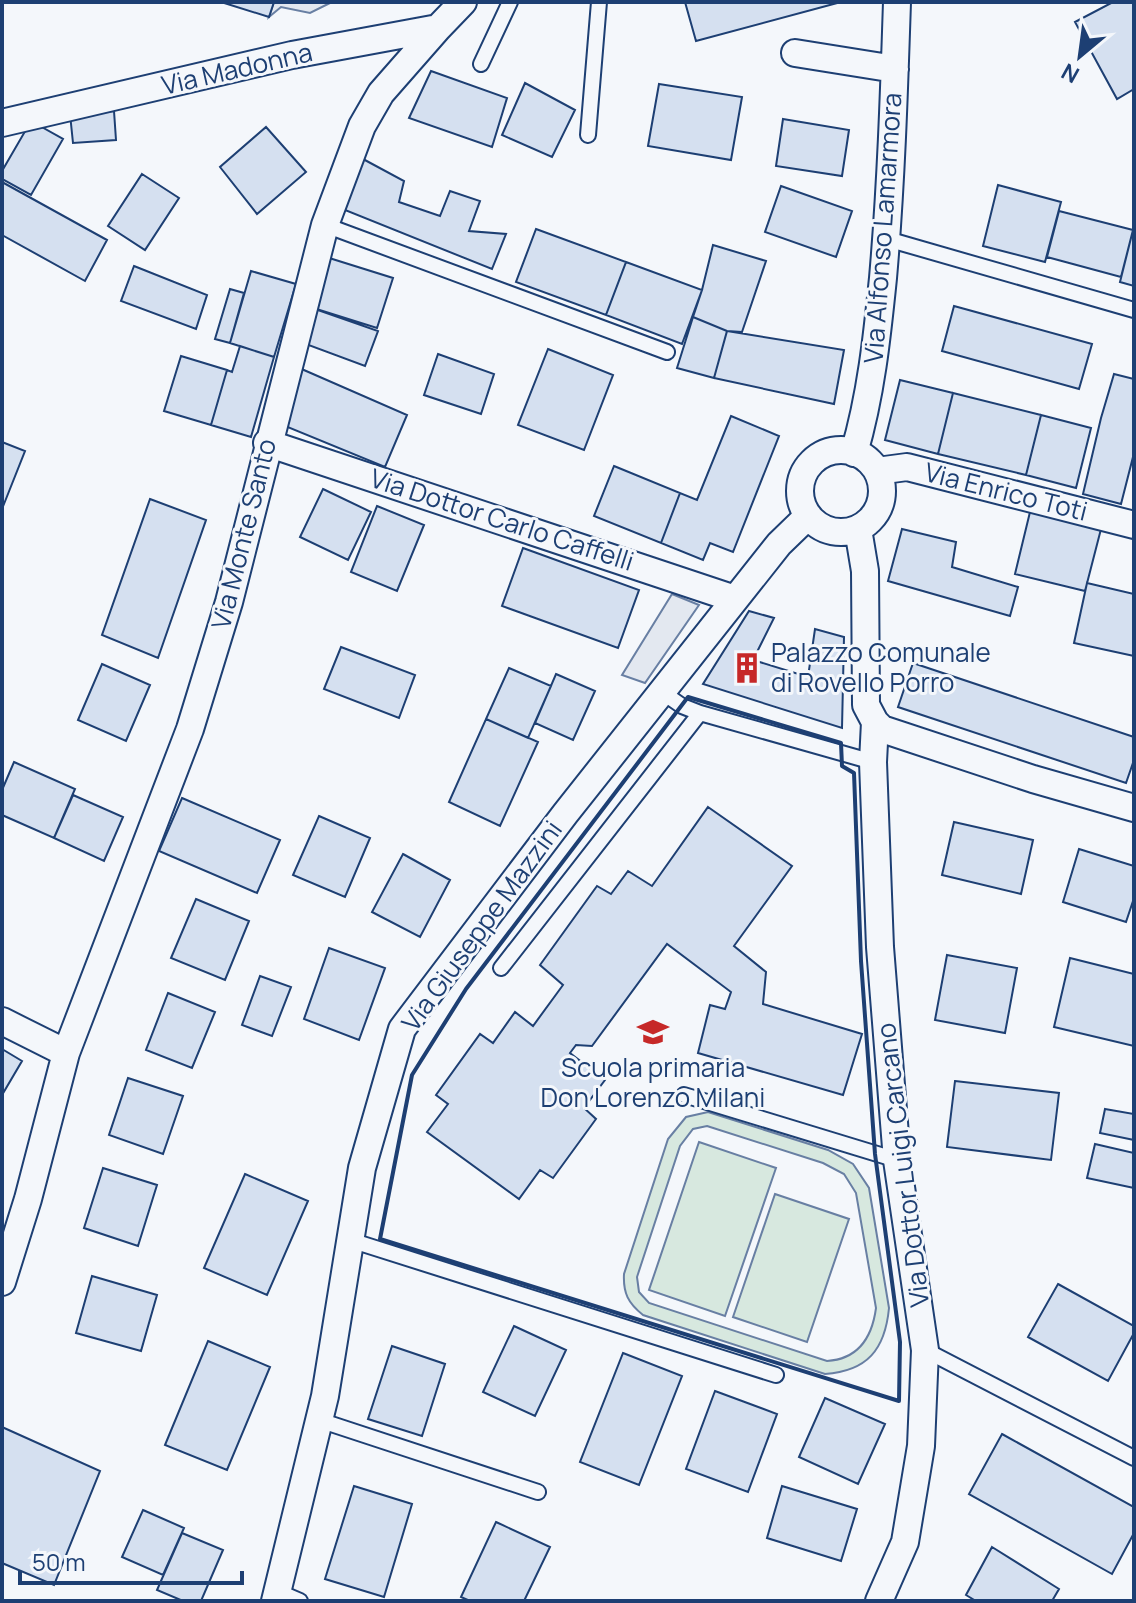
<svg xmlns="http://www.w3.org/2000/svg" width="1136" height="1603" viewBox="0 0 1136 1603" font-family="Manrope,sans-serif">
  <style>
    .green { fill: #d7e8df; stroke: #687fa3; stroke-width: 2; fill-rule: evenodd }
    .parking { fill: #e3e8f0; stroke: #687fa3; stroke-width: 2 }
    .building { fill: #d5e0f0; stroke: #1d3f73; stroke-width: 2 }
    .lines { fill: none; stroke-linecap: round; stroke-linejoin: round }
    .service-casing { stroke: #1d3f73; stroke-width: 18 }
    .minor-casing { stroke: #1d3f73; stroke-width: 30 }
    .service { stroke: #f4f7fb; stroke-width: 14 }
    .minor { stroke: #f4f7fb; stroke-width: 26 }
    .wall { stroke: #1d3f73; stroke-width: 4 }
    .labels { text-anchor: middle; stroke-width: 6; stroke-linejoin: round; paint-order: stroke }
    .street-label { font-size: 26px; fill: #1d3f73; stroke: #f4f7fb }
    .poi-label { font-size: 26px; fill: #1d3f73; stroke: #f4f7fb; text-anchor: start }
  </style>
  <rect width="100%" height="100%" fill="#f4f7fb"/>
  <path class="green" d="M708 1112 828 1150 853 1164 869 1188 889 1308C885 1350 867 1371 825 1374L643 1315C628 1303 623 1293 624 1274L668 1139 686 1117ZM707 1126 823 1163 844 1174 856 1193 876 1308C872 1338 858 1359 827 1361L649 1303 639 1292 637 1277 680 1146 693 1129Z
    M699 1142 776 1168 725 1316 649 1290Z
    M775 1194 849 1219 807 1342 733 1317Z"/>
  <path class="parking" d="M274 2H332L310 13 281 7 269 17Z
    M672 594 699 605 645 683 622 675Z"/>
  <path class="building" d="M221 2H274L269 17Z
    M685 2H841L696 41Z
    M1113 2H1134V89L1117 99 1075 22Z
    M431 71 507 98 492 147 409 118Z
    M525 83 575 110 552 157 502 135Z
    M659 84 742 97 731 160 648 146Z
    M114 111 116 140 73 143 70 114Z
    M783 119 849 130 842 176 776 166Z
    M31 121 63 139 31 195 2 179V171Z
    M266 127 306 172 257 214 220 167Z
    M363 159 404 181 399 202 440 216 450 191 480 201 469 231 506 234 492 269 340 208Z
    M142 174 179 198 145 250 108 226Z
    M2 182 107 240 85 281 2 235Z
    M998 185 1061 202 1045 262 983 246Z
    M781 186 852 211 836 257 765 232Z
    M1059 211 1133 230 1121 277 1047 257Z
    M1134 226V286L1120 282Z
    M536 229 626 262 606 315 516 282Z
    M713 245 766 261 742 332 727 331 693 317 702 290Z
    M326 257 393 278 377 328 310 307Z
    M626 262 702 290 682 344 606 315Z
    M134 266 207 295 196 329 121 301Z
    M251 271 296 284 274 357 230 343Z
    M230 289 244 293 230 343 215 339Z
    M954 306 1092 344 1079 389 942 351Z
    M315 309 378 331 365 366 303 343Z
    M693 317 727 331 714 378 677 368Z
    M727 331 844 350 834 404 714 378Z
    M240 346 274 357 251 437 211 425 227 370 232 372Z
    M548 349 613 375 584 450 518 425Z
    M438 354 494 374 481 414 424 395Z
    M181 356 227 370 211 425 164 411Z
    M297 367 407 415 385 467 285 426Z
    M1114 374 1134 379V453L1121 504 1083 494 1101 418Z
    M900 380 953 393 938 454 885 440Z
    M953 393 1041 415 1026 475 938 454Z
    M1041 415 1091 428 1076 488 1026 475Z
    M731 416 779 436 733 552 710 543 703 560 661 543 680 493 697 500Z
    M2 442 25 451 2 509Z
    M614 466 680 493 661 543 594 516Z
    M323 489 371 512 348 560 300 537Z
    M150 499 206 520 158 658 102 635Z
    M377 506 424 525 397 591 351 572Z
    M1030 512 1101 529 1085 591 1015 574Z
    M902 529 956 542 952 567 1018 587 1010 616 888 581Z
    M523 548 639 590 618 648 502 606Z
    M1087 583 1134 594V656L1074 643Z
    M749 611 774 618 753 660 808 677 815 629 844 637 842 728 703 684Z
    M341 647 415 675 399 718 324 689Z
    M913 663 1134 737V760L1126 783 898 707Z
    M102 664 150 685 126 741 78 720Z
    M509 668 551 686 528 738 486 719Z
    M556 674 595 691 573 740 535 723Z
    M486 719 538 742 500 826 449 802Z
    M14 762 75 789 54 838 2 815V790Z
    M73 795 123 817 104 861 54 838Z
    M182 798 280 840 257 893 159 851Z
    M708 807 792 866 734 946 766 972 763 1004 862 1034 843 1095 698 1053 710 1005 725 1009 731 992 667 944 592 1046 576 1045 570 1053 605 1080 584 1108 596 1119 553 1178 540 1170 519 1199 427 1132 448 1104 436 1095 480 1034 493 1043 515 1012 533 1026 563 985 540 965 597 886 611 894 628 871 652 886Z
    M319 816 370 838 345 897 293 875Z
    M954 822 1033 840 1021 894 942 875Z
    M1079 849 1134 866V898L1126 922 1063 902Z
    M403 854 450 880 420 937 372 912Z
    M196 899 249 921 225 980 171 958Z
    M329 948 385 968 359 1040 304 1019Z
    M947 955 1017 968 1005 1033 935 1020Z
    M1070 958 1134 974V1046L1054 1027Z
    M260 976 291 987 272 1036 242 1025Z
    M168 993 215 1012 192 1068 146 1050Z
    M2 1049 22 1061 2 1095Z
    M128 1078 183 1096 163 1154 109 1135Z
    M955 1081 1059 1093 1051 1160 947 1147Z
    M1105 1109 1134 1114V1140L1100 1133Z
    M1095 1144 1134 1153V1188L1087 1178Z
    M103 1168 157 1185 138 1246 84 1228Z
    M245 1174 308 1201 267 1295 204 1268Z
    M92 1276 157 1295 141 1351 76 1333Z
    M1058 1284 1134 1326V1333L1108 1381 1028 1337Z
    M514 1326 566 1350 535 1416 483 1392Z
    M208 1341 270 1367 227 1470 165 1445Z
    M392 1346 445 1364 422 1436 368 1419Z
    M623 1353 682 1376 639 1485 580 1462Z
    M715 1391 777 1414 748 1492 686 1469Z
    M825 1398 885 1424 858 1484 799 1457Z
    M2 1427 100 1471 54 1585 2 1563Z
    M1002 1434 1134 1507V1533L1112 1574 969 1494Z
    M354 1486 412 1504 384 1597 325 1579Z
    M782 1486 857 1509 841 1561 767 1538Z
    M143 1510 184 1528 163 1575 122 1557Z
    M496 1522 550 1547 524 1601H470L461 1597Z
    M182 1533 223 1550 201 1601H183L157 1590Z
    M992 1547 1059 1589 1052 1601H976L966 1595Z"/>
  <g class="lines">
    <defs>
      <path id="service" d="M481 64 510 2
        M588 135 599 2
        M325 225 667 352
        M887 239 1134 310
        M662 692 682 706 700 713 873 762
        M501 968 700 713
        M684 1095 897 1160
        M350 1240 776 1375
        M925 1350 1134 1458
        M319 1420 538 1492
        M279 1592 300 1601"/>
      <path id="minor" d="M795 53 895 69
        M2 123 292 55 438 28 463 2
        M267 443 735 599
        M800 491a41 41 0 1 1 82 0a41 41 0 1 1-82 0Z
        M854 453C871 395 877 337 883 278 891 186 894 94 897 2
        M877 471 907 467 1134 525
        M858 529 865 571 866 705 875 722 882 729 1033 779 1134 808
        M875 722 873 762 880 947 897 1160 925 1350 921 1446 905 1542 879 1601
        M2 1021 66 1053
        M2 1282 28 1199 66 1053 190 729 229 602 325 225 362 126 381 93 438 28
        M275 1601 325 1396 362 1168 402 1029 565 814 779 544 808 516"/>
    </defs>
    <use href="#service" class="service-casing"/>
    <use href="#minor" class="minor-casing"/>
    <use href="#service" class="service"/>
    <use href="#minor" class="minor"/>
    <path class="wall" d="M688 697 841 743 842 766 854 773 861 961 875 1154 900 1342 899 1401 380 1239 412 1075 466 989Z"/>
  </g>
  <defs>
    <symbol id="building-bare" viewBox="-9 -9 18 18"><path d="M-4-6H4V6H1V3H-1V6H-4ZM-2.5-4.3h1.7v1.8h-1.7ZM.8-4.3h1.7v1.8H.8ZM-2.5-1h1.7V.8h-1.7ZM.8-1h1.7V.8H.8Z" fill="#c62828" stroke="#f4f7fb" stroke-width="2.5" paint-order="stroke"/></symbol>
    <symbol id="school-bare" viewBox="-9 -9 18 18"><path d="M0-5L7-2L0 1L-7-2ZM-4 1L0 2.5L4 1V4Q0 6-4 4Z" fill="#c62828" stroke="#f4f7fb" stroke-width="2.5" paint-order="stroke"/></symbol>
  </defs>
  <g fill-rule="evenodd">
    <use href="#building-bare" x="725" y="646" width="44" height="44"/>
    <use href="#school-bare" x="631" y="1010" width="44" height="44"/>
  </g>
  <g class="labels">
    <g class="street-label">
      <text transform="translate(237 69) rotate(-13)" y="9">Via Madonna</text>
      <text transform="translate(883 228) rotate(-86)" y="9">Via Alfonso Lamarmora</text>
      <text transform="translate(1006 492) rotate(14)" y="9">Via Enrico Toti</text>
      <text transform="translate(502 520) rotate(18)" y="9">Via Dottor Carlo Caffelli</text>
      <text transform="translate(244 534) rotate(-76)" y="9">Via Monte Santo</text>
      <text transform="translate(482 926) rotate(-54)" y="9">Via Giuseppe Mazzini</text>
      <text transform="translate(903 1165) rotate(-97)" y="9">Via Dottor Luigi Carcano</text>
    </g>
    <g class="poi-label">
      <text x="771" y="662">Palazzo Comunale<tspan x="771" dy="30">di Rovello Porro</tspan></text>
      <text x="653" y="1077" text-anchor="middle">Scuola primaria<tspan x="653" dy="30">Don Lorenzo Milani</tspan></text>
    </g>
  </g>
  <rect width="1136" height="1603" fill="none" stroke="#1d3f73" stroke-width="8"/>
  <g transform="translate(1080 56) rotate(209)" stroke="#f4f7fb" stroke-width="6" paint-order="stroke">
  <path d="M0-6L14 30L0 20L-14 30Z" fill="#1d3f73"/>
  <text y="-12" font-size="22" font-weight="bold" text-anchor="middle" fill="#1d3f73">N</text>
  </g>
  <path d="M20 1571v12h222v-12" fill="none" stroke="#1d3f73" stroke-width="4"/>
  <text x="32" y="1571" font-size="24" fill="#1d3f73" stroke="#f4f7fb" stroke-width="6" paint-order="stroke">50 m</text>
</svg>
